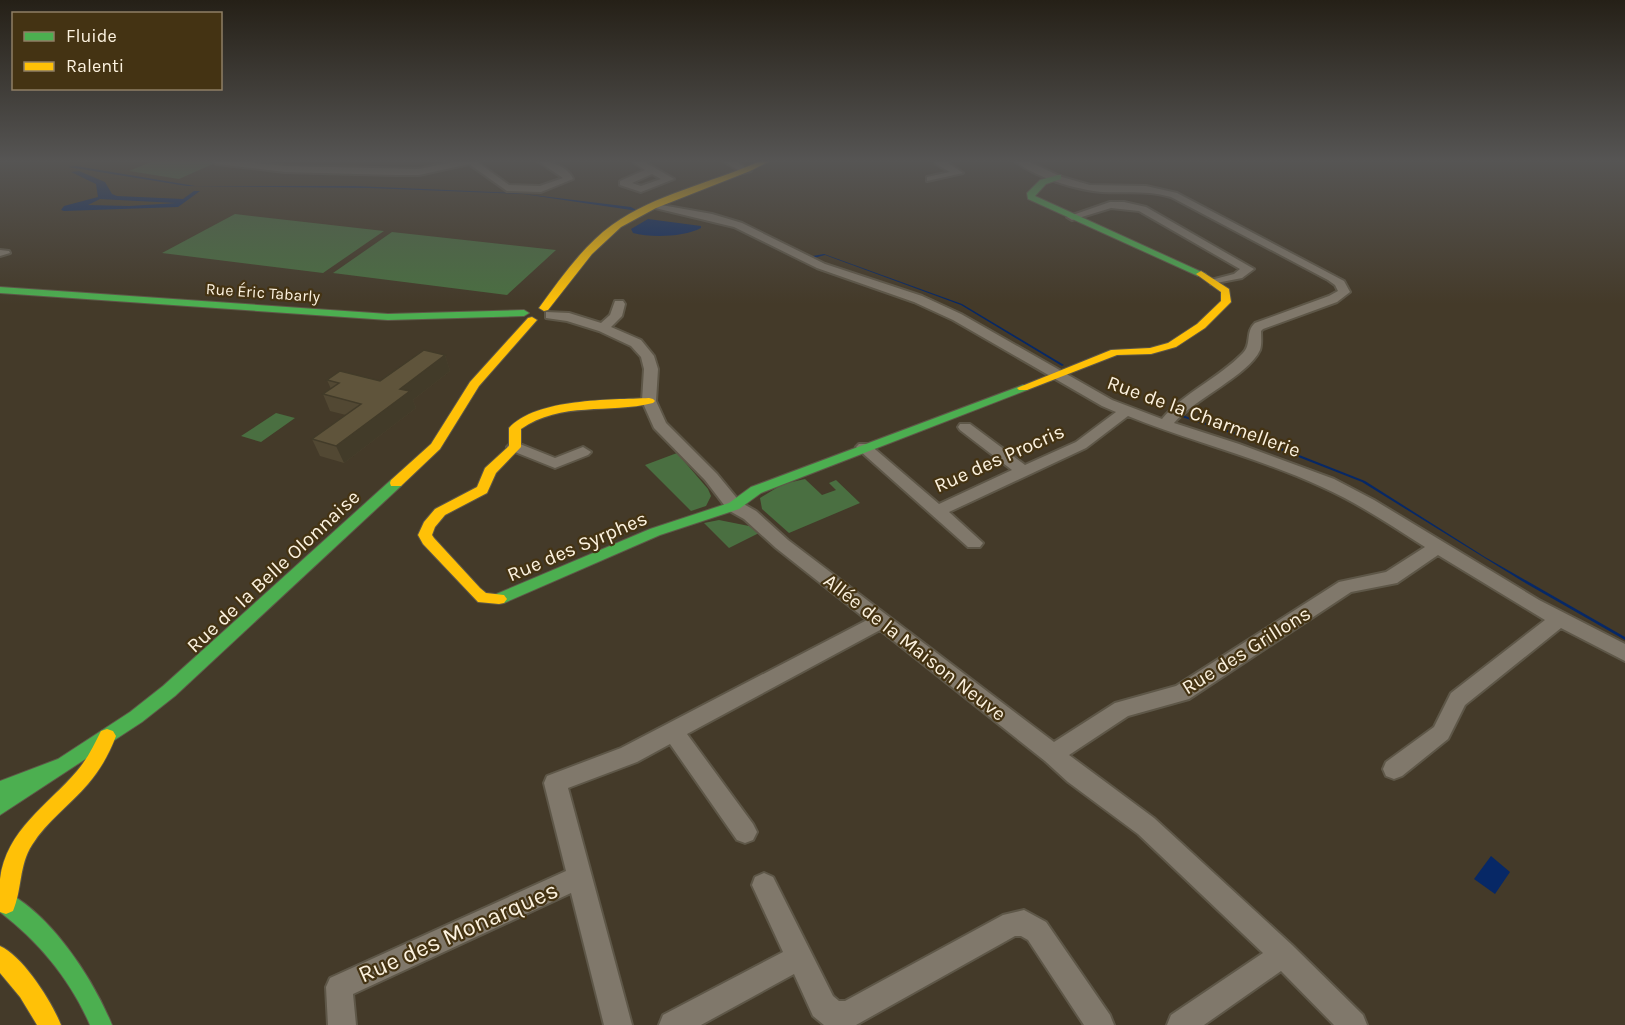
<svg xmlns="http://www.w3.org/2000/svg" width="1625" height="1025" viewBox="0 0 1625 1025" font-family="Karla,sans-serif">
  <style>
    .green { fill: #4a6f41 }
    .water { fill: #072866; fill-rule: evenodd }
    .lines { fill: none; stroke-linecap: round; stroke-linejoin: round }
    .street-casing { stroke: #5e5748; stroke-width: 4 }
    .fast-casing { stroke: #5e5748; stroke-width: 2 }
    .slow-casing { stroke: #5e5748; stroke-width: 2 }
    .street { fill: #80786b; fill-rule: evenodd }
    .fast { fill: #4caf50; fill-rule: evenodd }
    .slow { fill: #ffc107; fill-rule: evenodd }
    .wall { fill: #524833 }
    .shaded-wall { fill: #423b29 }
    .building { fill: #5f543b; stroke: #423b29; stroke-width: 1.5 }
    .labels { text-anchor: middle; stroke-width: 4.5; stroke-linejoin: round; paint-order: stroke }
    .far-street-label { font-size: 16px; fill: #fcf2df; stroke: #443313 }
    .street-label { font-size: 20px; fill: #fcf2df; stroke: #443313 }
    .near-street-label { font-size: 24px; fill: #fcf2df; stroke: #443313 }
  </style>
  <rect width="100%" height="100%" fill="#443a29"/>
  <path class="green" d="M153 161H202L215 163 179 179 129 171Z
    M235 214 384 231 323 273 162 253Z
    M392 232 556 250 507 295 333 273Z
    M276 413 295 418 261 442 241 436Z
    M677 453 708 489 711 496 706 506 691 511 645 465Z
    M805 479 822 495 836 490 829 483 836 480 860 503 789 533 762 509 760 498 783 484Z
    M719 520 749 526 759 533 729 548 704 523Z"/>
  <path class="water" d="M76 166 195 186H354L517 193 631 207 638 211 523 194 369 188 187 186 68 167Z
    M79 171 105 182 112 194 117 196 183 199 194 191H200L178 207 64 211 61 210 64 206 98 197 96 184 71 172ZM100 199 176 203H177L129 206 88 205Z
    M648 219 701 226V228C684 237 651 238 633 233L631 229Z
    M824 254 962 304 1064 365 1062 366 961 305 825 255 810 259 807 257Z
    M1182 415 1284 449 1365 481 1485 557 1625 637V640L1522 581 1362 482 1283 451 1182 417Z
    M1491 856 1510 872 1495 894 1474 879Z"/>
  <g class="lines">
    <defs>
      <path id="street" d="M212 161H239L285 166 419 169 459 161H476L509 185 540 186 563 178 538 161C550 161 569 167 573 179L541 192 507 191 469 164 419 175H395L285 172 217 164Z
        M632 161H643L674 179 641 192 620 185V181L645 170ZM652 174 661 179 641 186 632 183Z
        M723 161H735L751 171 743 173Z
        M935 161H950L948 163 963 173 927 181V177L950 172 936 164Z
        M1015 161H1027L1062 177 1090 185 1146 186 1177 193 1344 281 1350 292 1337 302 1263 329 1261 331C1261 337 1262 344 1260 350 1249 375 1194 399 1174 423L1239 444 1334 479 1374 500 1539 600 1625 644V661L1561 628 1465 705 1448 739 1402 776 1394 779 1386 776 1383 769 1386 762 1434 727 1451 693 1545 620 1438 555 1397 583 1351 592 1189 699 1128 716 1069 755 1154 818 1292 945 1363 1015 1367 1025H1334L1281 971 1204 1025H1167L1171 1015 1263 953 1138 834 1068 782 1045 761 880 630 687 734 753 824 757 832 753 840 745 843 737 840 670 744 637 762 568 788 632 1025H604L571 893 353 994 356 1025H328L326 987 330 978 566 871 544 783 547 776 621 748 867 620 776 548 744 519 728 510 705 480 654 428 642 401 644 369 641 357 631 346 599 331 567 321 546 318V312L569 313 601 323 610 315 615 301H623L625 304 622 316 611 327 641 340 654 356 658 369 656 401 666 423 717 474 740 502 756 511 788 540 1054 742 1115 703 1176 686 1339 582 1386 572 1425 547C1392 526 1358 503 1322 487 1260 458 1192 442 1128 416L1086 448 949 512 983 543 980 547H968L859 450 856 447 859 444H869L939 504 1012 470 960 430 958 427 960 424H970L1025 465 1076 442 1116 412 1102 406 953 320 914 302 817 268 734 227 651 207 656 204 712 214 742 223 825 264 922 296 961 314 1112 400 1162 419C1185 392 1219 378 1243 353 1252 344 1245 332 1255 323L1329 296 1338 291 1335 285 1328 280 1171 197C1148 190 1125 193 1102 192 1077 190 1034 177 1015 161Z
        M1110 202H1124L1146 207 1254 269 1242 278 1211 284V280L1234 274 1240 269 1139 211 1111 208 1072 220 1067 217Z
        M0 250 9 251 10 253 0 256Z
        M515 442 555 458 583 447 591 452 588 455 555 468 510 450 507 447 510 444Z
        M764 873 773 877 833 996 839 1001H845L1003 915 1024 910 1046 922 1110 1015 1114 1025H1084L1028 940 1021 936H1015L856 1025H824L813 1016 794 974 701 1025H659L663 1015 783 952 752 885 755 877Z"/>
      <path id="fast" d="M1058 175H1061V179L1046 184 1035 196 1206 274 1198 276 1028 199 1027 193 1040 180Z
        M0 287 388 314 524 310 529 313 524 316 388 320 0 293Z
        M1023 385 1029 388 1027 390 761 493 739 509 660 535 504 603H494L491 599 494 595 650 529 729 503 751 487Z
        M396 479 401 480 402 483 401 486 175 696 142 722 0 815V781L58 759 130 712 163 686 391 480Z
        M0 889C48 909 93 978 112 1025H90C70 979 39 942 0 912Z"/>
      <path id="slow" d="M760 161H770L750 171 656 208 621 227 592 254 548 310 544 311 539 308C560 279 583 246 612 225 655 194 712 183 760 161Z
        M1201 271 1229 289 1231 302 1205 328 1176 347 1151 354 1117 355 1027 390H1019L1017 388 1111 350 1150 348 1168 343 1197 324 1221 301V292L1196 274Z
        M532 317 537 320 479 386 440 449 401 486H391L390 483 391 480 431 444 470 382 528 318Z
        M649 398 653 399 655 401 653 403C609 414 561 401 521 429V447L496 473 487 493 445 515 435 527 432 535 434 538 480 588 486 593 504 595 507 599 504 603 499 604 478 602 423 544 418 535 424 522 435 509 477 487 485 468 509 446V428C536 398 611 400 649 398Z
        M107 729 113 731 116 736C109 754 101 769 88 784 70 805 47 821 32 845 19 865 22 890 13 911L6 914 0 912C0 901 0 889 0 879 6 830 48 805 77 771 88 758 94 745 101 731Z
        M0 946C23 956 52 1002 61 1025H37L20 997 0 973Z"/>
    </defs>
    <use href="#street" class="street-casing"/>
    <use href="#fast" class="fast-casing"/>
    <use href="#slow" class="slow-casing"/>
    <use href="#street" class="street"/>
    <use href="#fast" class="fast"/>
    <use href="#slow" class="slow"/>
  </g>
  <path class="wall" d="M445 355 450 371 413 400 416 408 344 463 320 456 312 439 346 415 330 411 323 394 331 389 327 380 380 381Z"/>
  <path class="shaded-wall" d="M445 355 450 371 413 400 416 408 344 463 336 446 400 389Z"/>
  <path class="building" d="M424 350 445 355 400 389 410 391 336 446 312 439 361 404 323 394 339 383 327 380 340 371 380 381Z"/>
  <linearGradient id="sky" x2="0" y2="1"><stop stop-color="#252017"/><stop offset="0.53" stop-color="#565554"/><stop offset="1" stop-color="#565554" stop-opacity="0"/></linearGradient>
  <rect width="1625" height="304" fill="url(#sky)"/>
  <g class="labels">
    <g class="far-street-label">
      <text transform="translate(263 292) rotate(4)" y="6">Rue Éric Tabarly</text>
    </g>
    <g class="street-label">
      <text transform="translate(1204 416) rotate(20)" y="7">Rue de la Charmellerie</text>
      <text transform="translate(999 458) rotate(-24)" y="7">Rue des Procris</text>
      <text transform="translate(577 546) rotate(-23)" y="7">Rue des Syrphes</text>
      <text transform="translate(273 571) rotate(-43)" y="7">Rue de la Belle Olonnaise</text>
      <text transform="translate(915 647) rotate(38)" y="7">Allée de la Maison Neuve</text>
      <text transform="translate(1246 650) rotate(-32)" y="7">Rue des Grillons</text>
    </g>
    <g class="near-street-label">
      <text transform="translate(458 932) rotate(-24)" y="8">Rue des Monarques</text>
    </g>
  </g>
  <rect x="12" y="12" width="210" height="78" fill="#443313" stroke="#8e7f65" stroke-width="1.5"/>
  <rect x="24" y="32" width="30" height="9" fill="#4caf50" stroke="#8e7f65" stroke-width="1.5"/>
  <text x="66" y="42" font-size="18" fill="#fcf2df">Fluide</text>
  <rect x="24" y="62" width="30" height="9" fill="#ffc107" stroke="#8e7f65" stroke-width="1.5"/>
  <text x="66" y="72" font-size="18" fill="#fcf2df">Ralenti</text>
</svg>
